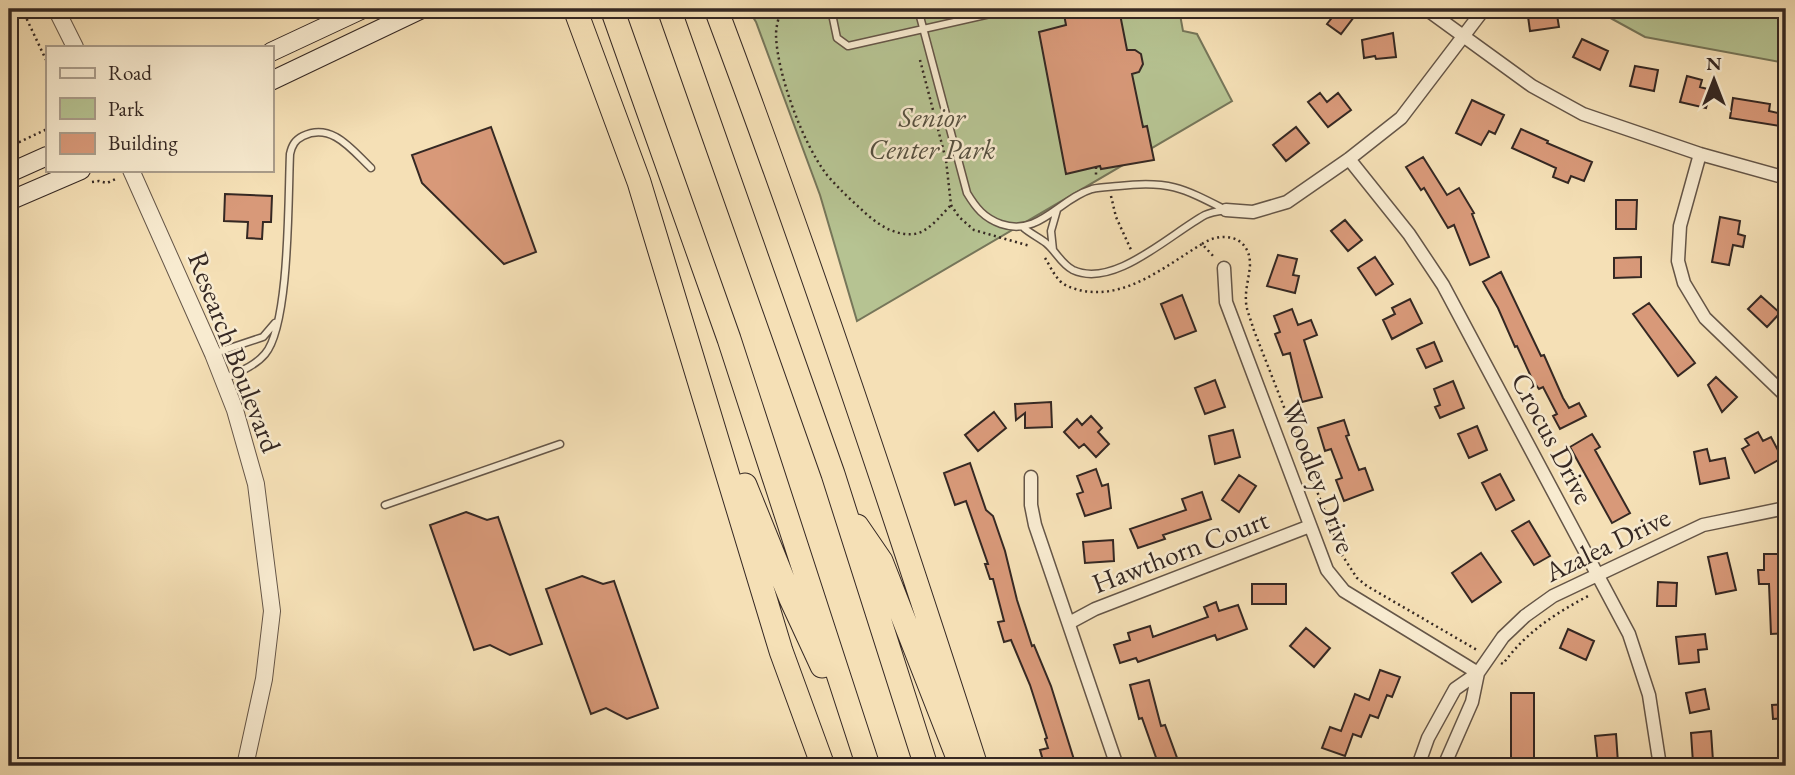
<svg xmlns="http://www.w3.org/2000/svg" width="1795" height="775" viewBox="0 0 1795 775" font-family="'EB Garamond',serif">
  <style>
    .green { fill: #b6c392; stroke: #76765a; stroke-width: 2 }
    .building { fill: #d89979; stroke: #352823; stroke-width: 2 }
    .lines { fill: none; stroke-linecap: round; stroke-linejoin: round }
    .service-casing { stroke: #655648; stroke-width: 9 }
    .minor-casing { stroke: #655648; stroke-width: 15 }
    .tertiary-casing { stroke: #655648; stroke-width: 18 }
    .secondary-casing { stroke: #352823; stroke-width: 20 }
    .motorway-casing { stroke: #352823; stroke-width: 25 }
    .path { stroke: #352823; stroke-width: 2.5; stroke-dasharray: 2 3.5; stroke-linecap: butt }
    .service { stroke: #f8ebd0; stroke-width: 6 }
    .minor { stroke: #f8ebd0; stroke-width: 12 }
    .tertiary { stroke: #f8ebd0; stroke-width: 16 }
    .secondary { stroke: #f8ebd0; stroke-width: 18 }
    .motorway { stroke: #f5e0b6; stroke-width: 23 }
    .labels { text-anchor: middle; stroke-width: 5; stroke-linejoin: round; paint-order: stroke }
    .park-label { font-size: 28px; font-style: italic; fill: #554f3f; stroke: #f8ebd0 }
    .street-label { font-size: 28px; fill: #352823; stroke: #f8ebd0 }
  </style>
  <rect width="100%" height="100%" fill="#f5e0b6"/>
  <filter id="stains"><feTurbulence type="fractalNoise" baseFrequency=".00286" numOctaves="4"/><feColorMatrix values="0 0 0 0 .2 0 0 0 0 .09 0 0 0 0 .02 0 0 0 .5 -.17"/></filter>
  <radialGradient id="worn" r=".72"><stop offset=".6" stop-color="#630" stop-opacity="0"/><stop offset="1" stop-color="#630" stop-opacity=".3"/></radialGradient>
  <path class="green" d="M748 9H1179L1183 31 1197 34 1232 101 857 321 820 195 756 22Z
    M1594 9H1786V63L1645 37Z"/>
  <path class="building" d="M1063 9H1119L1127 50H1135L1141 54 1143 64 1139 72 1132 74 1143 127 1147 126 1154 160 1101 169 1100 166 1066 174 1039 32 1066 25Z
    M1325 9H1360L1341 34 1327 24 1334 15Z
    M1527 9H1556L1559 27 1530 31Z
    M1393 33 1396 57 1376 59 1375 56 1364 58 1362 40Z
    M1582 39 1608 51 1600 70 1573 57Z
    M1635 66 1658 70 1654 91 1630 86Z
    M1687 76 1702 80 1700 87 1711 90 1706 108 1680 102Z
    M1320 93 1327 102 1338 93 1351 110 1328 127 1308 102Z
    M1733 98 1770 104 1769 111 1786 115V127L1730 118Z
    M1472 100 1504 115 1495 134 1489 131 1481 145 1456 133Z
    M491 127 536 252 504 264 422 183 412 155Z
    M1296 127 1309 143 1286 161 1273 145Z
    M1521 129 1548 141 1547 143 1592 162 1584 181 1571 176 1568 183 1553 177 1556 168 1512 148Z
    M1423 157 1447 195 1459 188 1474 213 1472 214 1489 257 1470 265 1454 225 1448 228 1424 188 1421 190 1406 167Z
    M225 194 272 196 271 222H263L262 239 247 238 248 222 224 221Z
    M1616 200H1637L1636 229H1616Z
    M1720 217 1740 221 1738 234 1745 236 1743 247 1733 245 1729 265 1712 262Z
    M1345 220 1362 240 1348 251 1331 231Z
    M1278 255 1297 259 1293 275 1299 276 1295 293 1267 286Z
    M1375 257 1393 284 1376 295 1358 268Z
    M1641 257V277L1614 278V258Z
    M1501 272 1541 356 1544 355 1563 398 1569 408 1579 403 1586 416 1560 429 1553 416 1557 414 1543 387 1539 389 1533 381 1517 346 1515 347 1498 308 1483 282Z
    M1182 295 1196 331 1175 339 1161 304Z
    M1761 296 1780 313 1767 327 1748 309Z
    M1410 299 1422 323 1392 339 1383 320 1395 314 1392 308Z
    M1649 303 1695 363 1678 376 1633 314Z
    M1292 309 1298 325 1311 320 1317 335 1304 340 1322 397 1302 402 1290 353 1283 355 1275 334 1280 332 1274 316Z
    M1434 342 1442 361 1426 368 1417 349Z
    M1716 377 1737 397 1722 412 1708 385Z
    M1215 380 1225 407 1205 414 1195 388Z
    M1453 381 1464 408 1440 418 1435 407 1440 405 1434 389Z
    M1051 402 1052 427 1025 428V413L1016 420 1015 404Z
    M994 412 1006 428 978 451 965 435Z
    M1091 416 1102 428 1098 432 1109 444 1096 457 1084 444 1079 448 1064 432 1077 419 1082 425Z
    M1344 420 1349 435 1346 436 1359 470 1365 468 1373 490 1344 501 1336 480 1342 478 1331 449 1325 451 1318 428Z
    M1477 426 1487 450 1469 458 1458 434Z
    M1233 430 1240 457 1215 464 1209 436Z
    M1758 432 1763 441 1771 437 1782 458 1755 473 1742 449 1749 445 1745 439Z
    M1592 434 1600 447 1595 450 1630 513 1612 523 1570 447Z
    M1707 449 1710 461 1725 458 1729 478 1700 484 1694 452Z
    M970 463 986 510 993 516 1005 551 1017 600 1032 646 1034 645 1051 686 1076 766H1056L1054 760 1044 764 1040 750 1048 748 1045 739 1047 738 1030 685 1011 640 1004 642 998 622 1004 621 993 579H990L985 564H988L966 501 955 505 944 473Z
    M1096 469 1102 486 1108 484 1111 508 1085 516 1077 494 1083 492 1077 476Z
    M1500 474 1514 500 1496 510 1482 483Z
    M1239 475 1256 486 1239 512 1222 500Z
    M1202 492 1211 519 1163 535 1165 539 1138 548 1130 529 1186 510 1182 499Z
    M466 512 487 520 498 517 542 644 510 655 490 645 474 650 430 525Z
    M1529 521 1550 556 1534 565 1512 531Z
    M1113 540 1114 561 1085 563 1083 542Z
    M1481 553 1501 582 1472 602 1452 573Z
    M1727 553 1736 590 1716 594 1708 557Z
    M1764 554H1784L1786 633 1771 634 1769 584H1759L1758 570H1764Z
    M582 576 603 584 614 581 658 708 627 719 606 708 591 714 546 589Z
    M1658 582 1677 583 1676 606H1657Z
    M1252 584H1286V604H1252Z
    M1216 602 1219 611 1238 605 1247 629 1217 640 1215 635 1138 662 1136 658 1120 663 1114 645 1130 640 1128 633 1150 626 1153 637 1208 617 1204 607Z
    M1306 628 1330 648 1314 667 1290 646Z
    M1568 629 1594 641 1586 660 1560 648Z
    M1705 634 1707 649 1698 650 1699 662 1679 664 1676 637Z
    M1380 670 1400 677 1392 697 1387 695 1378 718 1370 715 1361 737 1353 734 1345 756 1322 748 1330 727 1341 731 1355 694 1369 700Z
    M1149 680 1161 726 1165 725 1180 766H1159L1142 718 1139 719 1130 685Z
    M1705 689 1709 709 1690 713 1686 693Z
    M1511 693H1534V758H1511Z
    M1786 704V718L1773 719 1772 705Z
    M1711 731 1713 761 1693 763 1691 733Z
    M1616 734 1618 763 1598 765 1595 736Z"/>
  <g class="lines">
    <defs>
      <path id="service" d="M831 9 837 38 848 46 1012 9
        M918 9 967 193C976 208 984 218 1001 224 1039 237 1059 199 1092 189 1101 187 1110 187 1119 186 1168 180 1183 188 1226 210
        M1024 228C1031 234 1040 238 1046 243 1056 251 1061 264 1073 270 1114 289 1170 234 1205 215 1211 212 1219 211 1226 210
        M1053 250 1051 231 1057 210
        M215 353 263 337 275 323
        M224 379C239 372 255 366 265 354 290 325 288 196 290 154 292 145 295 140 303 136 332 122 352 150 371 168
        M385 505 560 444"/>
      <path id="minor" d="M1426 9 1532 86 1583 114 1700 154 1786 178
        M1700 154 1680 226 1678 261 1684 283 1705 318 1786 396
        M1349 159 1409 234 1443 285 1629 634 1649 695 1660 766
        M1226 210 1253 212 1287 202 1349 159 1401 118 1484 9
        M1224 268 1226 302 1327 570 1344 591 1478 673
        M1031 477V505L1035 525 1117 766
        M1069 623 1095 609 1310 526
        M1418 766 1428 738 1455 689 1478 673 1503 637 1525 616 1553 596 1703 525 1786 508
        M1444 766 1472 702 1478 673"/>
      <path id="tertiary" d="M56 9 75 47
        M131 170 213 354 235 410 256 484 272 611 264 679 245 766"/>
      <path id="secondary" d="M271 52 363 9
        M271 81 422 9
        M9 173 47 156
        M9 201 81 170"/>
      <path id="motorway" d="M575 9 639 182 781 651 823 766
        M612 9 729 339 868 766
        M669 9 833 474 926 766
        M716 9C810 259 894 512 976 766
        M745 485 791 599 822 666
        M857 526 881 561 960 763"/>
    </defs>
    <use href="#service" class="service-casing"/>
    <use href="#minor" class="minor-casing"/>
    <use href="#tertiary" class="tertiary-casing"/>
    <use href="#secondary" class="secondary-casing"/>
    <use href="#motorway" class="motorway-casing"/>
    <path class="path" d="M22 9 47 62
      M781 9C779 17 776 26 776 35 777 74 803 144 827 175 838 188 850 199 862 210 876 223 893 236 914 234 929 232 941 215 951 205
      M437 15 450 9
      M920 60 946 160 951 205 959 217 974 230 1030 246
      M9 147 47 129
      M1096 167V178
      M92 182 99 181 107 183 118 178
      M1111 196 1116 217 1132 252
      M9 220 15 217
      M1202 244C1221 231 1249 235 1250 263 1250 275 1245 288 1246 301 1246 310 1251 319 1253 328L1342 555 1357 578 1367 586 1477 650
      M1045 258C1050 266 1054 275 1060 281 1065 286 1072 288 1079 290 1125 301 1165 266 1202 244L1215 258
      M1501 663 1503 664C1526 632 1556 613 1590 595"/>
    <use href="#service" class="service"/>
    <use href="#minor" class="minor"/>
    <use href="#tertiary" class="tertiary"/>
    <use href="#secondary" class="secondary"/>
    <use href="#motorway" class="motorway"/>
  </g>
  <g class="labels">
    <g class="park-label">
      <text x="932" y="127">Senior<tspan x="932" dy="32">Center Park</tspan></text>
    </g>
    <g class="street-label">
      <text transform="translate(235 352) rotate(69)" y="10">Research Boulevard</text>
      <text transform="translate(1553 438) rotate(62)" y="10">Crocus Drive</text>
      <text transform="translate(1319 477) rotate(69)" y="10">Woodley Drive</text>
      <text transform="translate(1607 544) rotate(-26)" y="10">Azalea Drive</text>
      <text transform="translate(1180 551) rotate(-21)" y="10">Hawthorn Court</text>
    </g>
  </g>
  <rect width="1795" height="775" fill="none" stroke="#f5e0b6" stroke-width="35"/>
  <rect x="10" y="10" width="1774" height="754" fill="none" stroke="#352823" stroke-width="3.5"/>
  <rect x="18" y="18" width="1760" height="740" fill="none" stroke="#352823" stroke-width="2"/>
  <rect x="46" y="46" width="228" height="126" fill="#f8ebd0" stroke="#aa9d8b" stroke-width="2"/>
  <rect x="60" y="68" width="35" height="10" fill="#f8ebd0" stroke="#aa9d8b" stroke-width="2"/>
  <text x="108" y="80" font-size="21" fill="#352823">Road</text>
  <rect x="60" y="98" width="35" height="21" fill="#b6c392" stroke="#aa9d8b" stroke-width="2"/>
  <text x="108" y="116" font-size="21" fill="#352823">Park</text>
  <rect x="60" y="133" width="35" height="21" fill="#d89979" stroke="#aa9d8b" stroke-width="2"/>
  <text x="108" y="150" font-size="21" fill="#352823">Building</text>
  <g transform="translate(1714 80)" stroke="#f8ebd0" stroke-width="5" paint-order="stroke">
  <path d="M0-5L12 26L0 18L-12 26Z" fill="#352823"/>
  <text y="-10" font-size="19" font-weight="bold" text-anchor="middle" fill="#352823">N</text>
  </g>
  <rect width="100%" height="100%" filter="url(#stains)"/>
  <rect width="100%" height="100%" fill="url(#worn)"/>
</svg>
